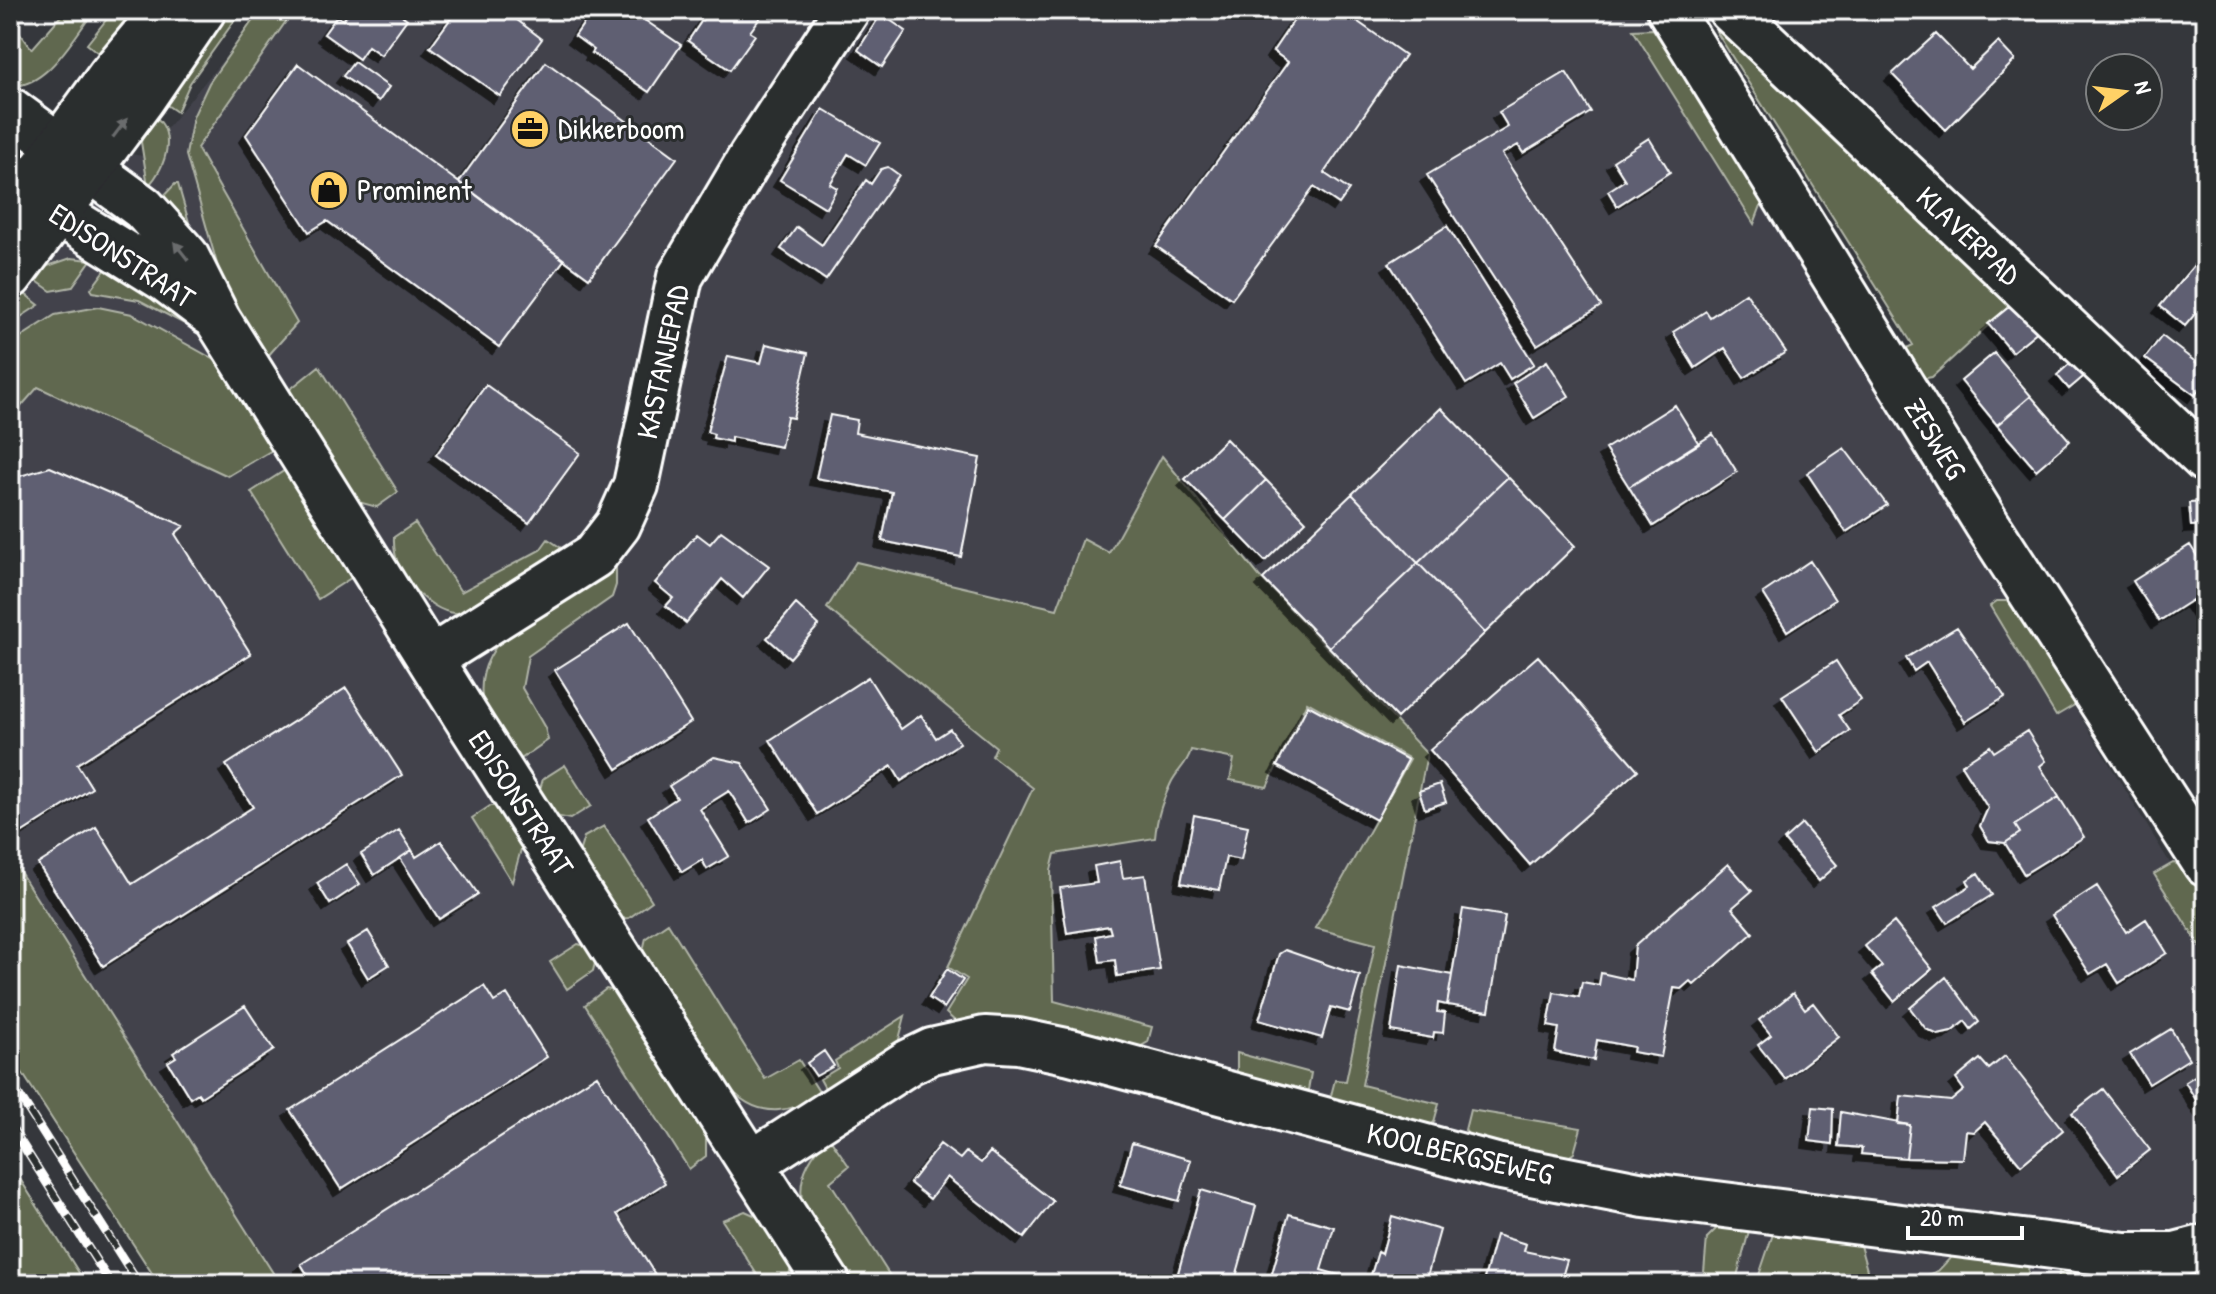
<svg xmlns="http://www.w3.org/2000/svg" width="2216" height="1294" viewBox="0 0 2216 1294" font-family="'Patrick Hand',sans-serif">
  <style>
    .built { fill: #42434c }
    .green { fill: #60684f; stroke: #b0b4a7; stroke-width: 2; fill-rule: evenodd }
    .building { fill: #5f5f72; stroke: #fff; stroke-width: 2; filter: url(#shadow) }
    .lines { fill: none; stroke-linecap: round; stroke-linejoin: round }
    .minor-casing { stroke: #fff; stroke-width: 50 }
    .major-casing { stroke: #fff; stroke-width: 50 }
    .minor { stroke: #2a2d2e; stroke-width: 44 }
    .major { stroke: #2a2d2e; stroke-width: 44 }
    .rail-casing { stroke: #fff; stroke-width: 9 }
    .rail { stroke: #2a2d2e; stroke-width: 6; stroke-dasharray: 18; stroke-linecap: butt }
    .oneway { fill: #6a6c6d }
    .labels { text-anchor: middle; stroke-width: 6; stroke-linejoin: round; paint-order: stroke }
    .poi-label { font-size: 30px; fill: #fff; stroke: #2a2d2e; text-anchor: start }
    .street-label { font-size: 30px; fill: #fff; stroke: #2a2d2e }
  </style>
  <defs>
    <filter id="shadow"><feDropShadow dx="-7" dy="7" stdDeviation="0" flood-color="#0009"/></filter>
  </defs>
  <rect width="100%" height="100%" fill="#35373c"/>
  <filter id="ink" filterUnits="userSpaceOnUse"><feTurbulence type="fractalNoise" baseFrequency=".0125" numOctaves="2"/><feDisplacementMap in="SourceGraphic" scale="16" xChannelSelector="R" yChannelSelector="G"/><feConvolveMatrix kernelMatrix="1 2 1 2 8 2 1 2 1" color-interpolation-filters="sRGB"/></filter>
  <g filter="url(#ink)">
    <path class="built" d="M264 10H1648L2206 922V1284H257L10 894V138L144 156Z"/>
    <path class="green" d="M66 10H95C74 36 48 88 10 86V20L32 49Z
      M114 10H151L110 62 87 44Z
      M224 10H242L190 83 177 112 158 99Z
      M260 10H294L197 148 297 323 267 357 225 292 186 155 193 117 209 83Z
      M1682 10H1718L2017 299 1932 377 1921 379ZM1712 13 1716 31 1913 345 1907 348 1760 123 1704 27V19Z
      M1653 29 1763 200 1754 224 1633 30Z
      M150 113C178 129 167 167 148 186L141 142Z
      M175 184H178L196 247 158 202Z
      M71 258 91 260 72 287 51 291 31 277 42 268Z
      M109 265 198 331 139 300 93 292 91 289Z
      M16 287 39 305 10 324V295Z
      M98 307 132 314 224 365 274 449 228 476 38 387 10 419V344L55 315Z
      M319 366 398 492 377 507 358 502 288 391Z
      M1162 456 1259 576 1427 754 1362 1085 1439 1104 1434 1122 1428 1127 1329 1103 1335 1080 1346 1081 1375 944 1315 928 1410 759 1307 702 1267 787 1230 780 1234 759 1191 750C1187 765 1177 770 1171 783 1162 802 1157 816 1155 838L1055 854 1051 870 1054 1001 1152 1027 1148 1042 1136 1049 1024 1019 956 1022 946 1013 967 979 948 967 1033 788 992 756 996 747 827 608 856 562 1057 609 1083 539 1109 553Z
      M287 469 354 576 318 599 251 492Z
      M415 523 461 592 540 550 548 539 570 554C543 570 485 615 455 613 440 612 427 601 417 592 401 576 393 558 394 537Z
      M616 558V585L612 597 528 656 522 688 545 728 548 740 515 763C504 743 485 720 482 697 474 630 568 589 616 558Z
      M1997 601H2014L2078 703 2056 716 1990 606Z
      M565 765 591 806 570 819 550 815 538 796 543 779Z
      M490 806H499L523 842 512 882 472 818Z
      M604 826 652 901 629 918 617 919 578 856 584 837Z
      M10 856 280 1284H159L10 1054Z
      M2173 863 2183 865 2206 902V956L2154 874Z
      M668 923 765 1079 799 1060 821 1095C752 1135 727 1089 692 1037 675 1011 658 985 641 959L646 938Z
      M578 944 589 947 595 963 593 971 567 989 550 962Z
      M606 989 619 992 706 1126V1156L689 1169 585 1005Z
      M905 1016 897 1047 827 1092 820 1079 838 1068 835 1061Z
      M1237 1053 1311 1073 1307 1096 1237 1077Z
      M1470 1110 1581 1128 1574 1153 1564 1160 1471 1138 1465 1130Z
      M829 1137 849 1166 830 1182 892 1279 884 1284H849C815 1232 772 1191 829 1137Z
      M10 1163 86 1284H10Z
      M745 1211 763 1219 791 1267 787 1284H763L722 1220Z
      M1719 1226 1750 1227 1735 1284H1703L1707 1238Z
      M1774 1231 1859 1242 1867 1270 1857 1284H1756Z
      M1954 1254 2029 1262 2027 1284H1921L1922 1277 1938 1271Z
      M2060 1262 2198 1272 2206 1284 2058 1283Z"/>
    <path class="building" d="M351 10H394L407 19 381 55 368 46 359 59 324 34 337 16 343 20Z
      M457 10H504L542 39 500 96 430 47Z
      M593 10H630L681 45 649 92 592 53 594 50 575 36Z
      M709 10H748L760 18 750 32 755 35 730 70 688 41Z
      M1301 10H1341L1405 55 1324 173 1349 190 1339 204 1314 187 1232 299 1156 246 1288 62 1273 51Z
      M881 14 906 31 882 67 858 50Z
      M1936 34 1970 69 1998 42 2015 60 1946 130 1892 74Z
      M354 62 389 87 379 101 343 76Z
      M546 62 677 158 589 278 459 182Z
      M298 64 564 260 499 347 327 221 309 232 246 135Z
      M1566 72 1591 112 1523 153 1518 145 1502 154 1601 306 1537 345 1427 175 1508 127 1499 112Z
      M823 109 880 143 866 165 848 154 830 184 837 188 826 208 780 180Z
      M1649 138 1670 172 1617 206 1608 191 1625 180 1613 161Z
      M888 167 899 175 826 280 781 249 797 227 822 245 866 180 871 184 881 169Z
      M1447 226 1534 364 1510 379 1500 363 1466 384 1389 263Z
      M2195 264 2206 273V301L2185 326 2160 306Z
      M1746 293 1786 352 1744 378 1725 348 1695 368 1673 332 1706 311 1710 317Z
      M2015 302 2039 330 2012 352 1988 324Z
      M2162 336 2206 370V380L2195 395 2145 358Z
      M766 344 808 353 793 418 787 417 781 447 731 437V442L713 438 714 434 707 432 728 356 761 363Z
      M1994 353 2031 396 1997 425 1961 381Z
      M2076 358 2089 372 2069 389 2057 375Z
      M1547 361 1569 396 1534 418 1513 383Z
      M486 385 580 453 529 523 436 455Z
      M2031 396 2070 441 2036 470 1997 425Z
      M1675 405 1699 444 1629 487 1605 449Z
      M1441 408 1508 477 1418 563 1352 494Z
      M830 415 857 420 855 433 980 458 961 557 882 541 892 492 816 478Z
      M1713 434 1737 472 1653 526 1629 487Z
      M1226 439 1266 480 1225 520 1185 479Z
      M1844 448 1887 505 1846 532 1807 473Z
      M50 467 184 526 175 534 251 654 77 764 92 788 10 840V479Z
      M1508 477 1575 546 1485 633 1418 563Z
      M1266 480 1306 521 1265 561 1225 520Z
      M1352 494 1418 563 1329 647 1263 579Z
      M2206 502V525L2191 526 2189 503Z
      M721 531 769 566 743 598 722 579 686 623 666 606 673 598 655 583 697 534 710 544Z
      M2190 545 2206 570V621L2192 600 2159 621 2133 581Z
      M1810 561 1835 600 1787 631 1763 593Z
      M1418 563 1485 633 1397 718 1329 647Z
      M796 604 819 625 790 658 767 638Z
      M629 623 691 722 617 769 555 670Z
      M1957 627 2005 697 1965 722 1927 662 1914 671 1906 658Z
      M1538 656 1638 770 1530 865 1430 750Z
      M1836 661 1861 700 1839 715 1850 731 1819 752 1782 696Z
      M868 677 901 729 921 715 936 738 950 729 960 743 901 781 892 766 817 814 770 740Z
      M346 688 402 775 103 966 38 864 96 827 132 884 253 807 226 765Z
      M1308 705 1408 760 1376 820 1277 766Z
      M2027 731 2046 761 2040 766 2059 797 2015 825 2020 833 2005 843 1989 841 1980 826 1988 808 1961 765 1990 746 1994 752Z
      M714 757 742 763 771 809 749 823 729 791 700 809 729 856 707 869 702 860 682 872 648 817 677 798 669 786Z
      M1440 784 1446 802 1425 809 1419 791Z
      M2059 797 2084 837 2024 874 2005 843 2020 833 2015 825Z
      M1194 815 1248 826 1241 860 1226 857 1219 890 1181 883Z
      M1802 824 1837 865 1819 881 1784 840Z
      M399 830 412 850 374 875 361 854Z
      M441 841 478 894 439 919 400 858 412 850 416 857Z
      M1120 861 1123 878 1145 875 1160 970 1117 976 1115 960 1100 962 1096 936 1111 933 1109 926 1067 933 1060 888 1097 883 1094 866Z
      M346 864 360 884 330 904 317 883Z
      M1728 864 1752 891 1732 908 1753 933 1694 985 1690 981 1681 989 1674 988 1661 1057 1633 1052 1634 1047 1597 1040 1594 1060 1555 1052 1559 1028 1548 1026 1554 992 1579 997 1582 982 1599 985 1601 973 1632 980 1635 946Z
      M1978 873 1992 895 1947 923 1936 907 1970 886 1967 880Z
      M2097 886 2126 932 2146 919 2167 953 2119 983 2107 964 2090 974 2052 915Z
      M1463 909 1505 916 1489 1011 1447 1005Z
      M1894 922 1932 969 1894 1001 1872 974 1882 966 1865 946Z
      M368 931 389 965 368 978 347 944Z
      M1285 950 1360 976 1350 1012 1331 1007 1322 1038 1259 1020 1279 954Z
      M1401 965 1452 975 1447 1005 1438 1003 1437 1012 1445 1013 1443 1033 1434 1032 1433 1038 1391 1031Z
      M947 969 963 980 944 1008 929 998Z
      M1946 977 1979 1022 1971 1029 1965 1021 1951 1032 1938 1035 1926 1029 1910 1008Z
      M484 986 494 1002 507 994 547 1057 341 1189 290 1110Z
      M1793 993 1805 1009 1813 1003 1839 1037 1785 1079 1758 1045 1771 1035 1759 1020Z
      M245 1006 274 1050 201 1097 198 1093 190 1098 168 1062 176 1057 173 1053Z
      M2171 1029 2189 1059 2149 1084 2130 1054Z
      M824 1051 834 1066 816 1076 807 1063Z
      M2005 1056 2063 1130 2021 1165 1985 1122 1974 1132 1966 1131 1963 1159 1906 1158 1910 1125 1898 1124 1901 1096 1951 1101 1964 1090 1956 1079 1980 1059 1989 1069Z
      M2206 1069V1116L2185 1082Z
      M597 1075 665 1183 617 1214 661 1284H313L301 1264Z
      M2103 1089 2150 1150 2118 1175 2072 1113Z
      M1813 1107 1833 1109 1832 1144 1809 1141Z
      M1841 1112 1910 1125 1906 1158 1861 1154 1862 1148 1838 1146Z
      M1132 1143 1191 1160 1179 1201 1120 1185Z
      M940 1144 960 1159 966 1152 981 1163 990 1152 1053 1201 1024 1238 947 1177 930 1199 910 1183Z
      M1201 1190 1256 1206 1234 1284H1175Z
      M1289 1214 1334 1227 1321 1270 1370 1284H1269Z
      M1392 1216 1440 1230 1425 1284H1401L1371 1275 1378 1252 1382 1254Z
      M1496 1235 1526 1244 1524 1251 1567 1260 1560 1284H1502L1484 1279Z"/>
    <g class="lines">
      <defs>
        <path id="minor" d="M1670 10 1987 524 2206 864
          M1731 10 2206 460
          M10 110 143 208 186 256 218 320 473 728 828 1284
          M27 193 165 279 210 313
          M432 658 594 556 618 525 636 485 680 277 751 157 847 10
          M752 1163 909 1062 932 1051 985 1039 1018 1041 1071 1052 1496 1166 1644 1195 2125 1255H2175L2206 1247"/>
        <path id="major" d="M10 214 111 75 165 10
          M10 276 142 99 203 10"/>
      </defs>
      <use href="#minor" class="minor-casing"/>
      <use href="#major" class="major-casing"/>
      <use href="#minor" class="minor"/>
      <use href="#major" class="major"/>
      <defs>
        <path id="rail" d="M10 1081 139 1284
          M10 1125 111 1284"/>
      </defs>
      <use href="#rail" class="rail-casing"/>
      <use href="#rail" class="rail"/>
    </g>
    <defs><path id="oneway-solid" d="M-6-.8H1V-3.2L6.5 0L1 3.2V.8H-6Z" transform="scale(2)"/></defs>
    <g class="oneway">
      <use href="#oneway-solid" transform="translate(120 128) rotate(-53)"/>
      <use href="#oneway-solid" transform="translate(181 251) rotate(-128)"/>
    </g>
  </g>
  <defs>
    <symbol id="office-disc" viewBox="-11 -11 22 22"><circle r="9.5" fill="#ffd166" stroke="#2a2d2e"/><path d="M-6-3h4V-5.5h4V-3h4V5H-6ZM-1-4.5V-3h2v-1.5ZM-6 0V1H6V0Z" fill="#111"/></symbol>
    <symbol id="shop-disc" viewBox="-11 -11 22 22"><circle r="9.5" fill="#ffd166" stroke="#2a2d2e"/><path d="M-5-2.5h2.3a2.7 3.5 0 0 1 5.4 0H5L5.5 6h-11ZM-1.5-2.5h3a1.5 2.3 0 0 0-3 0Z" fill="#111"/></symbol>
  </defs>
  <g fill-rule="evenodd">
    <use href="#office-disc" x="508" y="107" width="44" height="44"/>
    <use href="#shop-disc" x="307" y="168" width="44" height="44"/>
  </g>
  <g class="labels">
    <g class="poi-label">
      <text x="558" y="139">Dikkerboom</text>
      <text x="357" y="200">Prominent</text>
    </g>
    <g class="street-label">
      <text transform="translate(1968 236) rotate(43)" y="10">KLAVERPAD</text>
      <text transform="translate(122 256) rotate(33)" y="10">EDISONSTRAAT</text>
      <text transform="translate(663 362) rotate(-78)" y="10">KASTANJEPAD</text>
      <text transform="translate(1935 439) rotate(58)" y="10">ZESWEG</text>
      <text transform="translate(521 803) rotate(57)" y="10">EDISONSTRAAT</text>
      <text transform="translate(1460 1154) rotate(13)" y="10">KOOLBERGSEWEG</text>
    </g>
  </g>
  <rect width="2216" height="1294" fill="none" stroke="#2a2d2e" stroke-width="40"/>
  <rect x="20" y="20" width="2176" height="1254" fill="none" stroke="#fff" stroke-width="3" filter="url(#ink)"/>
  <g transform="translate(2124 92) rotate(76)"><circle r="38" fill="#2a2d2e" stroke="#7f8182" stroke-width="2"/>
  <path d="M0-6L14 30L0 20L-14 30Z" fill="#ffd166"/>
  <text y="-12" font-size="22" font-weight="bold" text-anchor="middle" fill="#ffffff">N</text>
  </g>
  <path d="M1908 1226v12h114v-12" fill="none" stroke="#ffffff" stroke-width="4"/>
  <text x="1920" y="1226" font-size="24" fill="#ffffff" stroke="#2a2d2e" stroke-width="6" paint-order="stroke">20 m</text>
</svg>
